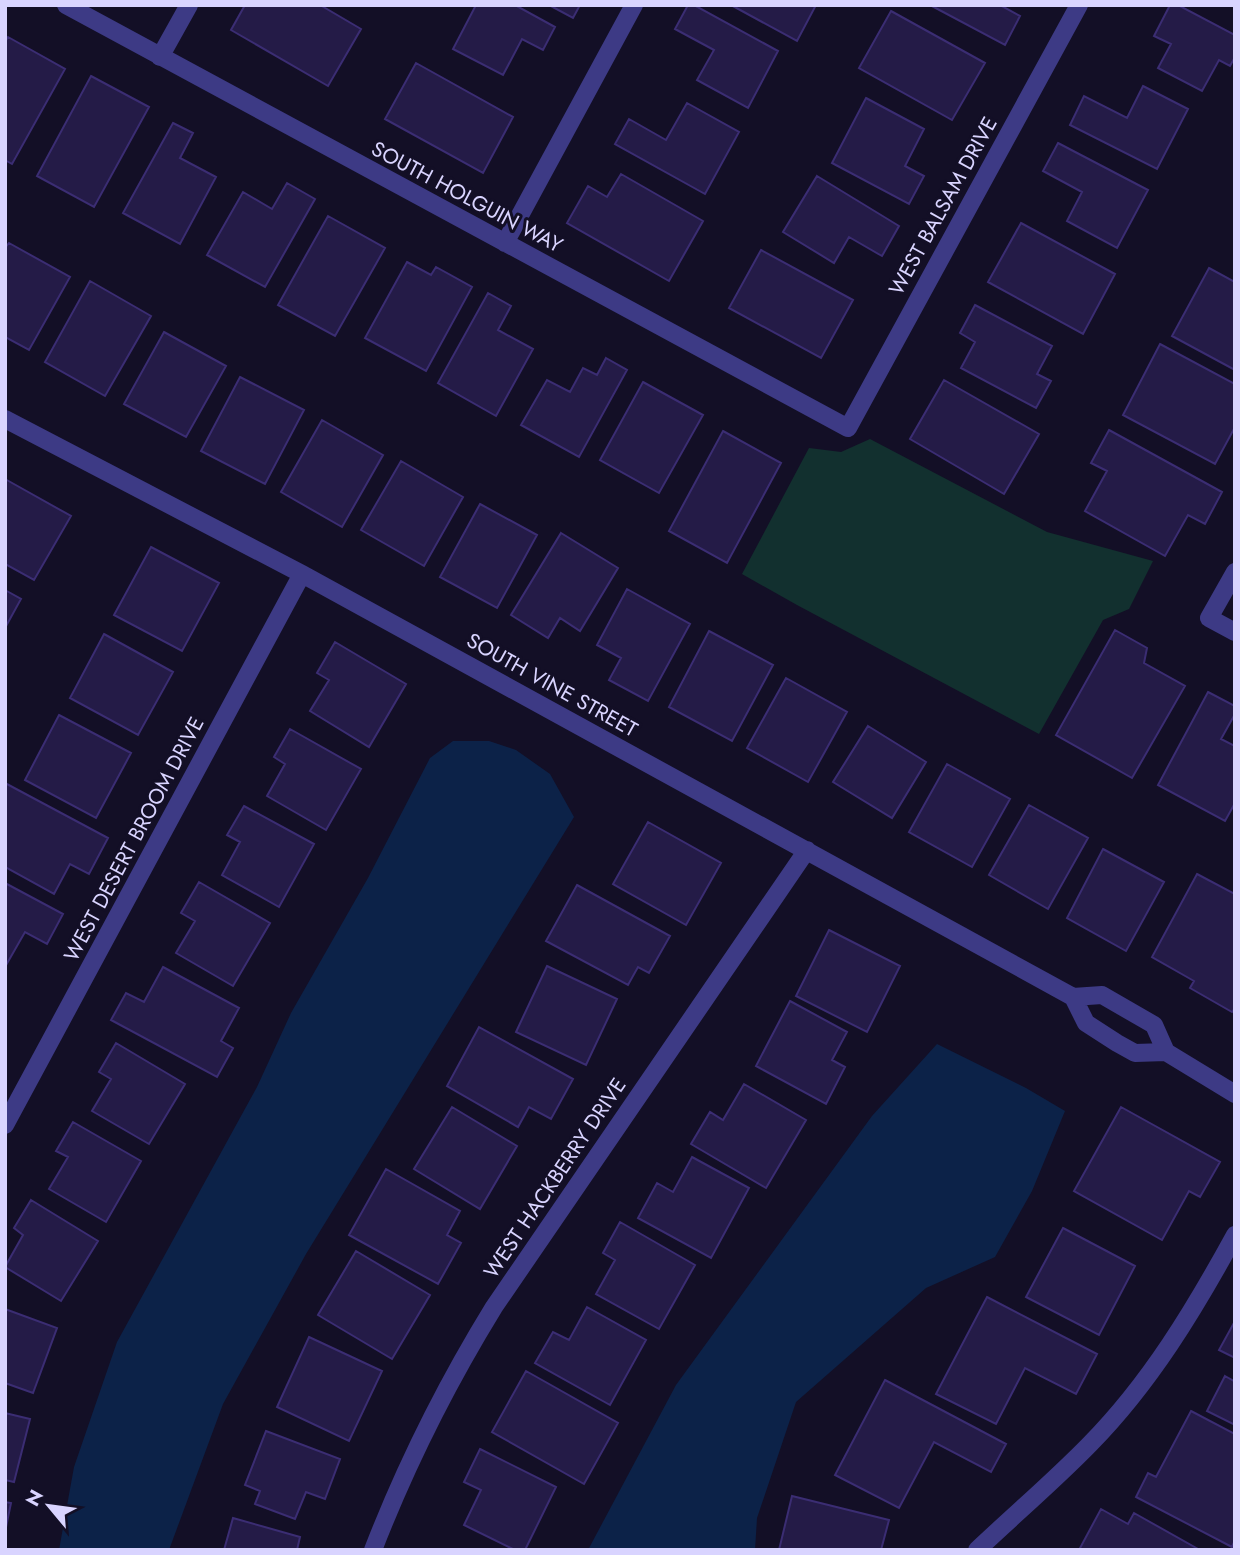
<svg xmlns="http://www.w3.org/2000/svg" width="1240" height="1555" viewBox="0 0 1240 1555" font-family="Jost,sans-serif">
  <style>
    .green { fill: #12302f }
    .water { fill: #0c2248 }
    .building { fill: #241b47; stroke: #3b2d73; stroke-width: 2 }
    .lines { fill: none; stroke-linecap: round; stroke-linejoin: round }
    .minor { stroke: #3d3a85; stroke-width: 18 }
    .labels { text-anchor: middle; stroke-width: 6; stroke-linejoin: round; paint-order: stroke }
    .street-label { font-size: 21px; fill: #d9d4ff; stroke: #130f26 }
  </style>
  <rect width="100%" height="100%" fill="#130f26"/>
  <path class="green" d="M870 439 1047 532 1153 561 1129 609 1103 620 1039 734 797 605 742 574 809 448 841 452Z"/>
  <path class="water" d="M453 741H489L516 750 550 774 574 817 306 1254 223 1404 169 1550H59L74 1467 117 1342 257 1087 291 1013 368 878 430 758Z
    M937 1044 1026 1088 1065 1111 1032 1191 995 1257 926 1288 796 1402 757 1518 755 1550H588L676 1385 872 1116Z"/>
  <path class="building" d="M245 5H320L361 29 328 86 231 30Z
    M476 5H515L555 27 543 50 522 39 503 75 453 49Z
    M549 5H580L573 18Z
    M688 5H694L778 51 748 108 697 80 714 50 675 29Z
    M731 5H816L797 41Z
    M930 5H1000L1020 16 1005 45Z
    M1170 5H1178L1235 35V57L1230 66 1219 60 1202 91 1158 68 1171 44 1154 36Z
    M891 11 985 63 952 120 859 68Z
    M8 37 65 69 12 164 5 160V42Z
    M416 63 513 117 483 173 385 119Z
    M91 76 149 107 94 207 37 176Z
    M1143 86 1188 109 1157 169 1070 125 1084 96 1127 118Z
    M866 98 924 129 905 166 924 176 909 204 832 163Z
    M687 103 739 132 705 194 615 144 629 119 666 140Z
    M173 123 193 133 180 158 216 177 180 244 123 213Z
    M1058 143 1148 190 1117 248 1067 221 1082 192 1043 171Z
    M621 174 703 221 669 281 567 223 588 186 607 197Z
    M817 176 899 226 882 256 849 237 834 263 783 232Z
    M287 183 315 199 265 287 207 255 243 192 272 209Z
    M328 216 385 248 335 336 278 305Z
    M1021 223 1115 274 1083 334 988 282Z
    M9 243 70 277 29 350 5 337V248Z
    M761 250 853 300 821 358 729 308Z
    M407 262 431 275 436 267 472 287 426 371 365 338Z
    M1209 268 1235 282V370L1172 336Z
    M90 281 151 316 105 396 45 362Z
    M488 293 511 306 498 330 533 349 496 416 438 383Z
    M975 305 1052 346 1037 374 1051 381 1036 408 961 368 975 342 960 333Z
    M164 332 226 366 186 437 124 404Z
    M1160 344 1235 384V427L1215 464 1123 415Z
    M606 358 627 370 579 457 521 425 547 380 570 392 583 368 597 375Z
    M240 377 304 410 265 484 201 451Z
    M944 380 1039 434 1004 494 910 439Z
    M643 382 703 415 659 493 600 460Z
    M322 420 383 455 342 527 281 492Z
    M1109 430 1222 492 1205 524 1188 515 1165 556 1085 511 1107 471 1091 463Z
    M723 431 781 463 727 563 669 531Z
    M401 461 463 497 424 566 361 530Z
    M5 479 71 516 34 580 5 564Z
    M480 504 537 535 497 608 440 577Z
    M561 533 618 568 580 631 560 618 548 638 511 615Z
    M151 547 219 583 182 651 114 615Z
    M627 589 690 624 648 701 609 680 621 658 597 645Z
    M5 590 21 599 5 628Z
    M1115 630 1147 648 1144 663 1185 686 1132 778 1056 735Z
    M709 631 773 665 732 741 669 707Z
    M104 634 173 672 138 735 70 698Z
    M335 642 406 684 369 747 310 711 329 680 317 673Z
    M786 678 847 712 808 782 747 748Z
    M1208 692 1235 706V714L1221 739 1235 746V803L1225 821 1158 785Z
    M59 715 131 753 96 818 25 780Z
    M868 726 926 762 892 818 833 782Z
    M290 729 361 769 326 830 267 796 285 764 274 757Z
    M947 764 1010 799 972 867 909 832Z
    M5 783 108 838 89 874 70 864 54 894 5 867Z
    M1029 805 1088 838 1048 909 989 875Z
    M244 806 314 844 279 907 222 875 240 842 227 835Z
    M648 822 721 863 686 925 613 884Z
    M1103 849 1164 882 1126 951 1067 918Z
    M1197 874 1235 894V1008L1232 1012 1190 988 1194 981 1152 957Z
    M199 882 270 923 233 986 176 953 195 921 181 913Z
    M5 883 63 914 47 944 25 932 5 967Z
    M577 885 670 936 649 973 638 967 628 985 546 941Z
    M829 930 900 966 867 1032 796 996Z
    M547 966 617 999 586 1065 516 1032Z
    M163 967 239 1008 221 1041 233 1048 217 1077 111 1020 126 993 144 1002Z
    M790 1001 847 1032 832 1060 845 1067 826 1104 756 1066Z
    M479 1027 573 1079 551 1119 529 1107 518 1127 447 1086Z
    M116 1043 185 1084 149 1144 92 1111 111 1079 99 1072Z
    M744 1084 806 1120 766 1188 691 1144 710 1112 723 1120Z
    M452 1107 517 1146 480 1209 414 1169Z
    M1121 1107 1220 1162 1200 1197 1189 1191 1162 1240 1074 1191Z
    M73 1122 141 1161 106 1222 49 1189 68 1157 56 1151Z
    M692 1157 749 1188 711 1258 638 1218 657 1183 673 1192Z
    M386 1169 460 1211 447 1235 461 1243 438 1284 349 1235Z
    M31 1200 98 1241 61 1301 5 1267 23 1235 14 1228Z
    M620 1222 695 1265 659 1329 596 1294 615 1260 603 1253Z
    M1063 1228 1135 1266 1099 1335 1026 1297Z
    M356 1251 430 1295 392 1359 318 1315Z
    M987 1297 1097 1354 1076 1394 1025 1368 996 1424 936 1394Z
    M587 1307 646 1340 610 1405 535 1363 553 1332 569 1340Z
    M5 1309 57 1328 33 1393 5 1383Z
    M1235 1321V1358L1219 1350Z
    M309 1337 382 1371 349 1441 277 1407Z
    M526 1371 618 1423 584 1484 492 1432Z
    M1225 1376 1234 1381 1235 1379V1425L1207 1411Z
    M885 1380 1006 1444 991 1472 934 1442 899 1508 835 1475Z
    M1191 1411 1235 1434V1540L1232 1547 1136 1497 1148 1473 1156 1477Z
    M5 1413 30 1419 14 1482 5 1480Z
    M266 1431 340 1459 325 1499 306 1492 295 1519 255 1504 260 1491 245 1485Z
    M480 1449 556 1487 525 1550H515L464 1525 481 1490 464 1482Z
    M792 1496 889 1520 881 1550H779Z
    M5 1502 11 1503 5 1532Z
    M1101 1509 1128 1524 1134 1513 1198 1549 1079 1550Z
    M233 1518 300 1537 297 1550H224Z"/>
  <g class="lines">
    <path class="minor" d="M66 5 848 428 1079 5
      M160 57 189 5
      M505 243 634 5
      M5 419 302 574 1073 997 1102 995 1154 1025 1166 1052 1235 1094
      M1235 572 1209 618 1235 632
      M1073 997 1086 1023 1117 1043 1135 1053 1166 1052
      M5 1125 302 574
      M373 1550C406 1465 446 1385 494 1307L807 850
      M977 1550C1014 1515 1054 1481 1090 1444 1150 1383 1194 1310 1235 1235"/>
  </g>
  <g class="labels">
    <g class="street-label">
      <text transform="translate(467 197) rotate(28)" y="7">SOUTH HOLGUIN WAY</text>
      <text transform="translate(943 206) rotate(-61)" y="7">WEST BALSAM DRIVE</text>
      <text transform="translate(552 685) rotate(29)" y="7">SOUTH VINE STREET</text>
      <text transform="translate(134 839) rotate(-62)" y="7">WEST DESERT BROOM DRIVE</text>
      <text transform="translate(555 1178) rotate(-56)" y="7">WEST HACKBERRY DRIVE</text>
    </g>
  </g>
  <rect width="1240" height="1555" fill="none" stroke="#d9d4ff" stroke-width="14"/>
  <g transform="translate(49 1506) rotate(299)" stroke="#130f26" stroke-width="5" paint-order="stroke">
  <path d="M0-5L12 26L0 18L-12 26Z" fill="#d9d4ff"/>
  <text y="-10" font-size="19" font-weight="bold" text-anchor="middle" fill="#d9d4ff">N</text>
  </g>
</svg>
